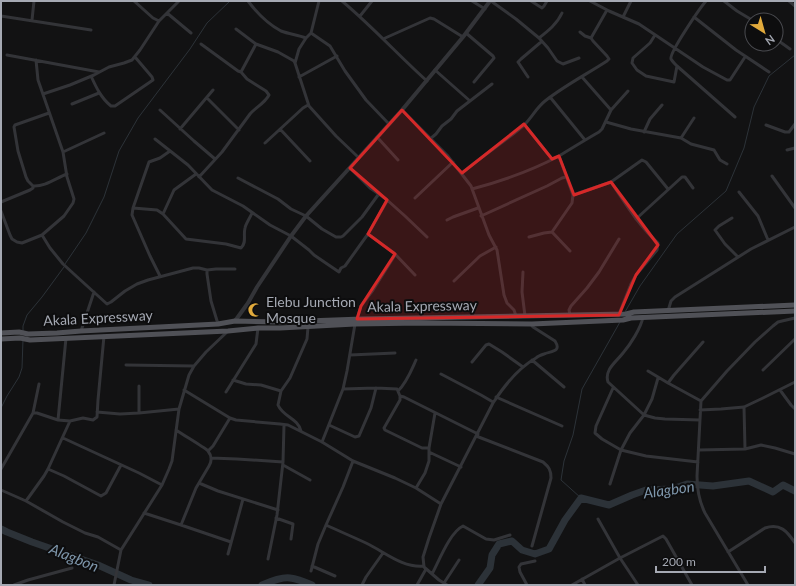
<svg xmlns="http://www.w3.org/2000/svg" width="796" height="586" viewBox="0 0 796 586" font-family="Lato,sans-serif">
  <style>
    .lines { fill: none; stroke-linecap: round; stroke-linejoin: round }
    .stream { stroke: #2c3238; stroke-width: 1 }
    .river { stroke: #2c3238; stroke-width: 7 }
    .minor { stroke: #333438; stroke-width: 3 }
    .tertiary { stroke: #333438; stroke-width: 4 }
    .primary { stroke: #505157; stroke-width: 5 }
    .marked { fill: #d62828; fill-opacity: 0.2; stroke: #d62828; stroke-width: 3; stroke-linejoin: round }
    .labels { text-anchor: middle; stroke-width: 4; stroke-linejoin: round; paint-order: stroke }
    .poi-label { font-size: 14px; fill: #a5a9b3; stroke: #0d0d0e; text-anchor: start }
    .street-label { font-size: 14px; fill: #a5a9b3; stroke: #0d0d0e }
    .water-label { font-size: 15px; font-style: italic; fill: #7e96ab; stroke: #0d0d0e }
  </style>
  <rect width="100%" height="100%" fill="#121213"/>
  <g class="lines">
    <path class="stream" d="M65 264 86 233 104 197 119 151 138 118 190 49 207 23 230 1
      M625 312 640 286 677 234 726 191 744 148 754 107 769 76 795 55
      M23 331V326L27 315 42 297 64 267
      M1 408 7 396 19 377 22 368 23 340
      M581 498 561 480 564 461 573 435 582 389 620 322"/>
    <path class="river" d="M1 529 7 532 32 542 98 565 131 580 149 585
      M262 585C269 582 283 577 290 578 298 579 305 582 312 585
      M478 585 490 568 492 555 499 544 512 541 522 550 535 554 549 549 565 520 581 498 609 505 632 495 646 490 672 489 687 484 713 486 749 481 773 492 783 485 795 491"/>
    <path class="minor" d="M134 1 153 18 159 21
      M248 1C257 13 268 24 281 31 289 34 298 35 306 38L311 33 330 46 345 71 366 100 389 124
      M342 1C372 26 398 55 427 81
      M472 1 485 9
      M491 1 516 19 539 38 548 48 557 61 563 64 579 58
      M531 1 542 8 544 6 547 1
      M590 1 609 11 639 24 703 67 727 80H730L745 57
      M706 1C700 8 669 53 671 59 672 61 675 64 677 66L735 117
      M724 1 737 11 752 20
      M789 1 795 6
      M167 13 191 33
      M1 16 91 30
      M360 16 372 1
      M623 17 631 1
      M694 17 736 50 769 72
      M32 20 34 1
      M236 29 256 44 278 52 294 61 295 63
      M311 33 319 1
      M466 33 493 56 494 58 474 82
      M655 35 650 43 633 58 632 63 637 70 646 76 674 82 677 66
      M306 38 299 49 295 63 309 106 336 136 358 157
      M539 38C548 31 557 24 562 13
      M591 38 607 10
      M383 39 430 18 434 19 463 37
      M776 39 790 49
      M7 55 99 72
      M435 70 470 101
      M241 72 256 44
      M91 76C96 87 101 98 111 106H115L153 80 152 77 135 57
      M299 77 337 56
      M528 77 518 62 521 59 541 42
      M582 77 611 110
      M43 94 70 85 94 75 109 67 124 63 132 60 140 50 159 21 179 1
      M550 97 585 140
      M207 98 239 130
      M72 104 99 93
      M160 110 194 141 215 159
      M402 110 447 155 471 186 489 235 497 250 504 295 507 303 514 310 516 316
      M606 122 631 129 681 138 694 118
      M524 124 552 159
      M766 125 785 132H789L795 124
      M180 129 213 90
      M280 129 310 161
      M644 132 650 119 662 105
      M377 137 398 160
      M681 138 691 144 714 150 720 160 727 164
      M155 139 188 165 212 190 243 206 270 225 291 236 309 250 314 255 339 272 341 268 345 266 368 234 387 201
      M430 139 436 134 442 126 451 119 457 111 492 84
      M265 143 303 108 308 105
      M787 150 795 148
      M63 152 104 133
      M559 156 573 195 572 203 552 232 570 251
      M350 168 370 188 386 199 405 216 427 237
      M462 173C481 157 503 143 523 126 531 119 536 108 545 101 564 86 587 74 607 61L609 59 607 56 593 41 591 38 585 36 580 32
      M772 176 795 208
      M199 177 222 152 250 114C255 108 265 103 269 95L266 91 247 79 241 72 238 71 201 44
      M238 178 278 199 291 209 306 216 322 229 336 237H341L343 236 362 217 378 195
      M611 182C625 203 639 226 658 243L657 250 636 275 631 284 619 314
      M33 186 28 181 26 177 18 151 14 127 15 125 49 113
      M472 189C502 181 531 171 559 156 572 148 585 140 599 132L602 129 611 110 628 91
      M739 192 758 216 768 240
      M573 195 611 182 642 160 646 162 668 189
      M415 198 453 162
      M1 202 30 190 33 188V186C45 187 56 178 67 174
      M133 208 157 210 163 214 186 239 226 244 241 248C247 242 243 236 245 228 246 223 250 218 252 213
      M1 211 10 235 12 239 17 242 22 243 42 235 64 216 73 203 74 199 67 177 63 152 38 80 36 60
      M163 214 174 190 196 174
      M481 216 547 186 562 178 566 177
      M732 218 719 226 715 230 725 244 738 257
      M636 219 682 177H685L693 188
      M447 220 453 217 478 208
      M368 234 394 253 415 275
      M42 235 50 248 63 264 86 285 107 304 111 302 125 291 137 284 148 280 193 268H199L207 270 216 269H235
      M529 237 544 233 552 232
      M207 270V274L211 301 218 324
      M523 272 522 292 525 316
      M160 276 150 256 132 215 133 208 149 162 160 158 170 151
      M454 281 480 256 496 247
      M668 311 671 301 675 297 751 249 795 227
      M570 315 569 310 571 306 587 288 599 272 619 239
      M643 317C641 328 630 345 623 353 616 362 604 370 608 382L644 415 655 418 665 419 700 420
      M357 319 361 306 373 290 395 255
      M81 331 94 292
      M350 355 395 353
      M532 360 564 387
      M472 362 486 345 489 344 502 352 523 367
      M126 365 194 366
      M763 370 795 339
      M648 371 668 383 701 401
      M441 374 481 395 493 402
      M233 380 246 384 261 385 281 391
      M668 383 674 375 703 342
      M139 386V413L179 409
      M613 388 596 426 595 433 602 439 621 450 646 456 698 462
      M343 389 376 388 397 389 400 396V400L384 428 385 430 422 448H429
      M184 390 230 418 236 420 280 424 288 425 322 442 353 461 395 478 416 488 441 504
      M780 390 791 405 795 409
      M398 391C407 382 411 371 416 360
      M226 392 256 344 258 328
      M400 396 404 397 478 434
      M496 397 562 426
      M744 407 745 449
      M700 410 721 409 744 407 763 398 795 382
      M97 412 120 414 139 413
      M33 413H37L58 420 70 421 83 418 93 420 97 417 98 400 104 336
      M58 420 66 338
      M329 425 355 437 359 436 371 408 376 388
      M176 430C183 435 204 447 208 451 212 456 212 461 209 466L196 488 181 525
      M301 431C298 418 283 417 278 405L281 391 290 378 307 339 308 327
      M476 436 543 462C549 467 551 470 551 478L532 546
      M63 438 139 473 162 485
      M322 442 343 389 347 371 355 324
      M699 450 745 449 761 445 775 448 795 454
      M208 451 213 446 230 418
      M429 452 461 467
      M211 458 237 459 283 462
      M283 465 310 480
      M1 469 33 413 39 384
      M48 469 64 476 101 496 106 493 121 465
      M199 483 218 491 278 510
      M610 484 621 450 630 433 644 415 652 399 658 378
      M416 488 425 473 429 461V448L435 413
      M1 490 26 501 63 522 85 533 98 537 121 550
      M26 501 44 476 48 469 70 421
      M144 513 181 525 231 542
      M276 518 293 524 291 539
      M598 519 620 558 638 585
      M326 525C339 531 353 537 366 543 385 552 402 568 424 566
      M728 552 765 528C780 523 787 531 795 543
      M228 554 243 499
      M268 559 277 515 283 462 284 425
      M312 566 335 576
      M311 571 318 544 326 525 343 487 353 461
      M432 574C439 561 450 532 463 526L486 539 494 540 510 535
      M582 579 585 585
      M444 583 459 560
      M14 585 28 580 72 568
      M114 585 121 550 162 485 169 469 172 461 179 409 189 375 194 366 206 352 227 332
      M362 585 366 577 383 553
      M417 585 426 569
      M447 585 439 580 424 567 423 557 429 538 441 504 493 403C504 386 518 368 536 358 538 356 541 355 544 354 551 351 562 352 555 341L533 327 532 326V324
      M527 585 520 572 519 567 521 564 535 561
      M572 585 620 558 663 536 666 539 692 585
      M748 585 705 513C699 501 697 489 697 476L701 401 727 371 755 342 773 326 778 322 782 321 795 318"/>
    <path class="tertiary" d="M235 321 248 303 257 287 291 236 306 216 402 110 463 37 490 1"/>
    <path class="primary" d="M1 333 19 332 28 334 57 333 81 331 218 324 235 321 279 322 362 319 626 314 634 312 795 305
      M1 339 20 338 30 340 228 331 258 328H280L355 324 421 323 532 324 623 320 631 318 795 311"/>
  </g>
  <path class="marked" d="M402 110 462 173 524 124 552 159 559 156 574 195 611 182 658 245 636 275 619 315 357 319 361 306 395 254 368 234 387 200 350 168Z"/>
  <defs>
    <symbol id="mosque-bare" viewBox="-9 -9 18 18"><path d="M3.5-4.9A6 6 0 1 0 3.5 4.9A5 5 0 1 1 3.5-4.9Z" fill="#e1aa3c" stroke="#0d0d0e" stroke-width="2.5" paint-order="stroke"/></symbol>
  </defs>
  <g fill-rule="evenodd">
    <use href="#mosque-bare" x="245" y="300" width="20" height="20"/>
  </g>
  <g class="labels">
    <g class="poi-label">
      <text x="266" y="307">Elebu Junction<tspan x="266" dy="16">Mosque</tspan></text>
    </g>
    <g class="street-label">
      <text transform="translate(422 306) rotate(-1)" y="5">Akala Expressway</text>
      <text transform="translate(98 318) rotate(-3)" y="5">Akala Expressway</text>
    </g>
    <g class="water-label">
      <text transform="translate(669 490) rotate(-8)" y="5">Alagbon</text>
      <text transform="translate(74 558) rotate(22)" y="5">Alagbon</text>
    </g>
  </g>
  <rect width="796" height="586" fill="none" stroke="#a5a9b3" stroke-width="4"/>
  <g transform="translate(764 32) rotate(143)"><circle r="19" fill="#0d0d0e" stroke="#4a4b50"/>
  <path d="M0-3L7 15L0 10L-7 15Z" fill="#e1aa3c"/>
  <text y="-6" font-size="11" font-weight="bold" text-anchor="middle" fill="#a5a9b3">N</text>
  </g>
  <path d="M656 566v6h109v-6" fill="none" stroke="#a5a9b3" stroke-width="2"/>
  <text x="662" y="566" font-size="12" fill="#a5a9b3" stroke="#0d0d0e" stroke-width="3" paint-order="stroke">200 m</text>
</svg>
